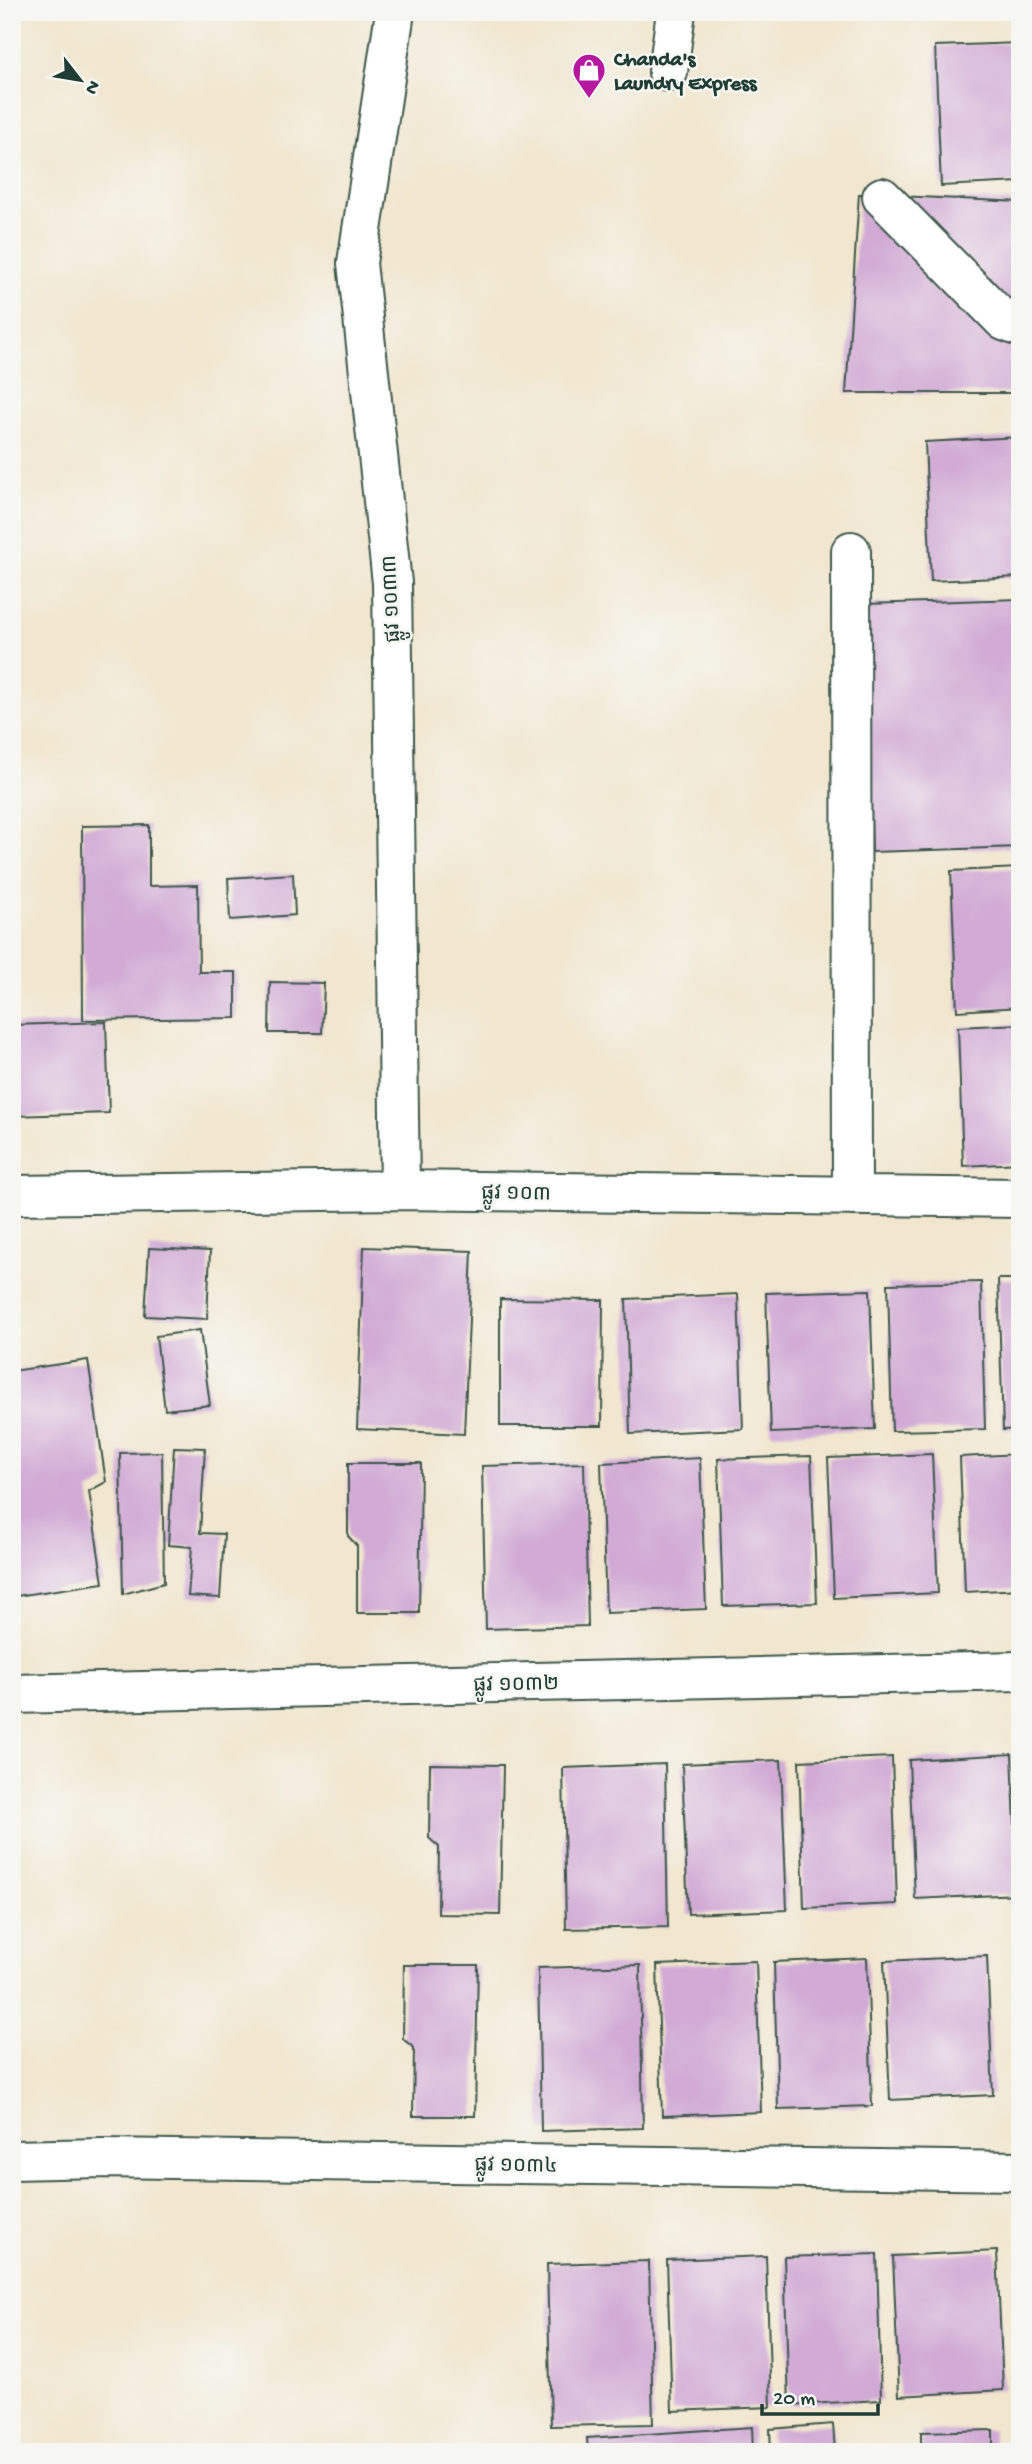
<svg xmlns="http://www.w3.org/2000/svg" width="1032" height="2464" viewBox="0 0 1032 2464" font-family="'Gochi Hand','Noto Sans Khmer',sans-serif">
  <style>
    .building { fill: #d1abd5 }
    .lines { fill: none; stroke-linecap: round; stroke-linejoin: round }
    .minor-casing { stroke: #3e564b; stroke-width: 42 }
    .minor { stroke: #fff; stroke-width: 38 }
    .labels { text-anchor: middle; stroke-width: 5; stroke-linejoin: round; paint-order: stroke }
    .poi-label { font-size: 21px; font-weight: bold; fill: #1f3d34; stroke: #f6f6f2; text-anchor: start }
    .street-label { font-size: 21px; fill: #1f3d34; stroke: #f6f6f2 }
  </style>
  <rect width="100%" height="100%" fill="#f6f6f2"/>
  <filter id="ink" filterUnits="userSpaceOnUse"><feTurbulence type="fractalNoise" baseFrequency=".0143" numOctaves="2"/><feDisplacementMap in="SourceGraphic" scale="14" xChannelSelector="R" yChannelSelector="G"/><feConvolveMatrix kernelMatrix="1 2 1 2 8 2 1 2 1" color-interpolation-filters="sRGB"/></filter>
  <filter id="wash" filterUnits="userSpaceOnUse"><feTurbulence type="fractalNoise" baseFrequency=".00686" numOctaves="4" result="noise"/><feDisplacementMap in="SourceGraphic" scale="28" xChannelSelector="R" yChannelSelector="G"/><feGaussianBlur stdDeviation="1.57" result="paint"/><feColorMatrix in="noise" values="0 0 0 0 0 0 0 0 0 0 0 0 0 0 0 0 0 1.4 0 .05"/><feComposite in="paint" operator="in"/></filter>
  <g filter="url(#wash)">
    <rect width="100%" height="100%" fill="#f1e6ce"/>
    <g id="blocks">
      <path class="building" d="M1020 43V182L941 186 935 46Z
        M859 194 1020 202V393H846Z
        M1020 437V577L931 581 925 442Z
        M1020 599V847L872 852 866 604Z
        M149 825V886L198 885 199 972H236V1018L83 1020 82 826Z
        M1020 868V1007L957 1011 951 871Z
        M293 874 295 915 230 920 228 878Z
        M270 982 324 983 322 1033H269Z
        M106 1022 109 1113 12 1116V1025Z
        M1020 1024V1163L963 1166 958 1027Z
        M364 1247 472 1251 464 1434 357 1429Z
        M149 1248 210 1251 207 1319 145 1316Z
        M998 1279H1020V1429L1003 1430Z
        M981 1282 985 1429 892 1431 888 1284Z
        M870 1290 875 1429 771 1433 766 1293Z
        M738 1294 743 1429 630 1434 626 1299Z
        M500 1299 603 1300 602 1426H500Z
        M200 1330 210 1405 165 1410 156 1336Z
        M88 1360 106 1482 89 1491 103 1583 16 1596 12 1569V1371Z
        M174 1447 205 1448 200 1533 224 1534 220 1598 188 1596 192 1547 168 1545Z
        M162 1452 164 1583 123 1594 120 1453Z
        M932 1454 938 1593 834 1598 828 1458Z
        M1020 1454V1589L965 1592 960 1457Z
        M811 1456 817 1603 723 1606 718 1459Z
        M700 1458 706 1609 606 1613 601 1463Z
        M348 1463H421L419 1613H357V1546L348 1536Z
        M584 1463 588 1626 486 1629 482 1466Z
        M1012 1754 1018 1894 915 1899 909 1760Z
        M892 1757 897 1904 804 1908 799 1761Z
        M781 1760 787 1910 688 1914 682 1764Z
        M430 1764 503 1765 500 1915 438 1914 439 1847 429 1838Z
        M665 1764 668 1927 566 1929 563 1768Z
        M987 1956 993 2095 890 2100 884 1961Z
        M867 1958 872 2106 778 2109 774 1962Z
        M1016 1959H1020V2003H1018Z
        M756 1961 761 2112 662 2116 657 1965Z
        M404 1965H478L475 2116H413L414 2048 403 2039Z
        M640 1965 643 2128 541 2131 538 1968Z
        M997 2251 1003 2390 899 2396 893 2256Z
        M877 2254 881 2400 789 2405 784 2257Z
        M766 2256 771 2407 672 2411 667 2260Z
        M649 2261 653 2424 551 2426 547 2264Z
        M833 2424 835 2452H771L770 2429Z
        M752 2427 753 2452H588L587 2438Z
        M993 2430V2452H921V2432Z"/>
    </g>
  </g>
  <g filter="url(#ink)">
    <use href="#blocks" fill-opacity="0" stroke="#3e564b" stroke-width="2"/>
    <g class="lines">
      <defs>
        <path id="minor" d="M395 12 357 263 392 583 400 1190
          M668 72 676 12
          M882 197 1004 321 1020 327
          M851 551 852 1196
          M12 1195 400 1190 1020 1198
          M12 1694 1020 1671
          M12 2160 101 2158 1020 2171"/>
      </defs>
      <use href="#minor" class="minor-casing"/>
      <use href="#minor" class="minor"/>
    </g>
  </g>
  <defs>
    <symbol id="shop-pin" viewBox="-11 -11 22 30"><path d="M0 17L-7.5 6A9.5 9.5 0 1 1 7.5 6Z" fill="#b5179e" stroke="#f6f6f2"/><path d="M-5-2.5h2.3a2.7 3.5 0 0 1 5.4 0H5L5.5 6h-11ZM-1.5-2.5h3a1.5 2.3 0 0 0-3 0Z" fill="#fff"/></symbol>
  </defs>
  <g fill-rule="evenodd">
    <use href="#shop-pin" x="570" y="51" width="38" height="52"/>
  </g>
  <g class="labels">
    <g class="poi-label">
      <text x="614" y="65">Chanda's<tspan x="614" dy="24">Laundry Express</tspan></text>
    </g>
    <g class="street-label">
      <text transform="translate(390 599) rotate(-93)" y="7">ផ្លូវ ១០៣៣</text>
      <text transform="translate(516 1192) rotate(1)" y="7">ផ្លូវ ១០៣</text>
      <text transform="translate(516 1683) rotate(-1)" y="7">ផ្លូវ ១០៣២</text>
      <text transform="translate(516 2164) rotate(1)" y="7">ផ្លូវ ១០៣៤</text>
    </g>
  </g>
  <rect width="1032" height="2464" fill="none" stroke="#f6f6f2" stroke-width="42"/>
  <g transform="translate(80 80) rotate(121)" stroke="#f6f6f2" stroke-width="5" paint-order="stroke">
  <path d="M0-5L12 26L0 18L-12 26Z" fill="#1f3d34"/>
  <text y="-10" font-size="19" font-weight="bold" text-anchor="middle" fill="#1f3d34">N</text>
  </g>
  <path d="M762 2404v10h116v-10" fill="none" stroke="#1f3d34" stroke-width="3.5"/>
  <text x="773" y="2404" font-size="21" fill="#1f3d34" stroke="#f6f6f2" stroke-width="5" paint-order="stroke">20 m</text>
</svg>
